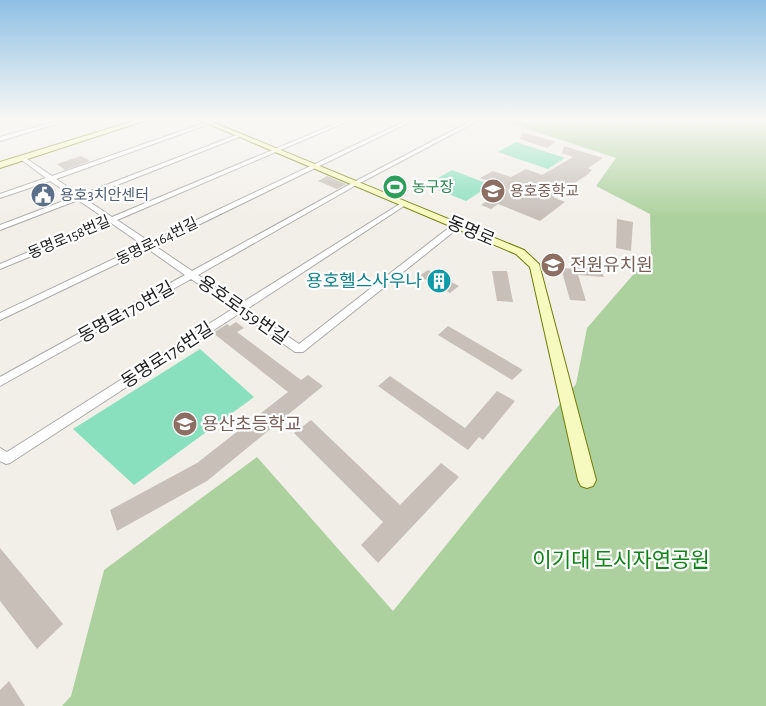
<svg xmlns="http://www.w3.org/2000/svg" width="766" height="706" viewBox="0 0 766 706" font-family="'Alegreya Sans','Noto Sans KR',sans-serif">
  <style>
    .forest { fill: #add19e }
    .pitch { fill: #88e0be }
    .building { fill: #c7bfb8 }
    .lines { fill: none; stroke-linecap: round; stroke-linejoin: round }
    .street-casing { stroke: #a9a9a9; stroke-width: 2 }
    .secondary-casing { stroke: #707d05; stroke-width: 2 }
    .street { fill: #fff; fill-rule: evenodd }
    .secondary { fill: #f7fabf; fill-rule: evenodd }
    .labels { text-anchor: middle; stroke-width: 4.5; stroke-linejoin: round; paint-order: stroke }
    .far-leisure-label { font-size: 15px; fill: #27864d; stroke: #fff; text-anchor: start }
    .far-education-label { font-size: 15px; fill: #785e54; stroke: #fff; text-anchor: start }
    .far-service-label { font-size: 15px; fill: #4e5e75; stroke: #fff; text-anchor: start }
    .far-street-label { font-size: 15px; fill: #222; stroke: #fff }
    .street-label { font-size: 18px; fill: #222; stroke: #fff }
    .education-label { font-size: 18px; fill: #785e54; stroke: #fff; text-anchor: start }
    .culture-label { font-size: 18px; fill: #0d838f; stroke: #fff; text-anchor: end }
    .near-park-label { font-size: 21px; fill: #0c8416; stroke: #fff }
  </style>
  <rect width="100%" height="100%" fill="#f2efe9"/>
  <path class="forest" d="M497 119H766V706H62L71 696 104 570 257 457 393 611 576 384 587 328 651 254 650 214 596 186 616 158Z"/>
  <path class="pitch" d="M516 142 565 158 548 169 498 152Z
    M452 170 491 185 466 201 426 185Z
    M200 349 254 397 134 485 73 429Z"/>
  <path class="building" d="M522 132 556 142 547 148 520 139Z
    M564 146 603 158 588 168 592 170 587 175 553 197 565 202 540 221 498 204 491 209 481 205 506 188 480 178 493 171 511 177 526 169 542 175 573 157 562 153Z
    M81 156 90 161 65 170 57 164Z
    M327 176 346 184 337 189 318 181Z
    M617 219 633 222 631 251 616 248Z
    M574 265 600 267 604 277 578 275 586 301 570 300 561 268 575 269Z
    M428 270 459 286 450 293 419 276Z
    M492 271H507L513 302 497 301Z
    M236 322 244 328 237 332 301 380 308 375 323 386 207 481 117 531 110 510 197 463 288 392 213 333 227 324 230 326Z
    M448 326 523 370 512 380 438 335Z
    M390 376 465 428 497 391 515 401 483 440 479 437 468 450 378 386Z
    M311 420 400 505 441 463 459 477 378 563 361 545 383 522 294 433Z
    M0 548 63 624 37 649 0 601Z
    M9 681 25 706H0V690Z"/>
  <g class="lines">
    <defs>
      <path id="street" d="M65 119H72L0 141V137Z
        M216 119H223L56 179 80 195 239 134 244 135 84 198 112 217 347 119H353L117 220 150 242 410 119H416L155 246 192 271 354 182 475 119H481L358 184 198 275 240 304 403 202H407V204L247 309 299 344 455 223H461L462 225 303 352H295L240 313 10 463 6 464 0 461V448L7 452 234 308 191 279 0 386V377L185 275 148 249 0 320V313L143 245 111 223 0 269V264L106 219 78 200 0 230V225L74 197 50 181 0 198V194L46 178 19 158 24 157 52 176Z"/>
      <path id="secondary" d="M140 119H150L0 168V162Z
        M197 119H205L524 250 539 264 596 480 593 486 587 488 581 486 578 480 530 267 516 254Z"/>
    </defs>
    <use href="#street" class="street-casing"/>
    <use href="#secondary" class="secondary-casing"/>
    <use href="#street" class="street"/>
    <use href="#secondary" class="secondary"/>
  </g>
  <linearGradient id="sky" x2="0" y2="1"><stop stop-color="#8fc0e4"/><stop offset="0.55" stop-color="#f9f8f5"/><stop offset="1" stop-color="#f9f8f5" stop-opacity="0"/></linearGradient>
  <rect width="766" height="217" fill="url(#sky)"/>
  <defs>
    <symbol id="stadium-disc" viewBox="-11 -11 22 22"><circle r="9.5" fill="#2e9e5b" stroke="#fff"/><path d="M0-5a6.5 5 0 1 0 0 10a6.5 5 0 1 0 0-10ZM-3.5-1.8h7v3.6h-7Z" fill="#fff"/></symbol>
    <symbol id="school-disc" viewBox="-11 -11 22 22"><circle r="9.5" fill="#8d6e63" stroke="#fff"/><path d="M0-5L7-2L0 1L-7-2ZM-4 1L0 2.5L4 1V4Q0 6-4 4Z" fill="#fff"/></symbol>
    <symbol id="civic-disc" viewBox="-11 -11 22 22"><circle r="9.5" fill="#5c6f8a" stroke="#fff"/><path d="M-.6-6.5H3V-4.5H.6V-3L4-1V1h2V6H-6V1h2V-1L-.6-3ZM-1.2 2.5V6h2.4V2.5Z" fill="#fff"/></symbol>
    <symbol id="building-disc" viewBox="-11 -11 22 22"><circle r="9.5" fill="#0f9aa8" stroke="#fff"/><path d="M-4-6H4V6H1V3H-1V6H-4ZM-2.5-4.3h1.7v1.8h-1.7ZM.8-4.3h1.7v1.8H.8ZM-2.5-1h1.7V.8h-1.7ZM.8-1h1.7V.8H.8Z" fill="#fff"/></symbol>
  </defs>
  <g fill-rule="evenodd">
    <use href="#stadium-disc" x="381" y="173" width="28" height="28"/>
    <use href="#school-disc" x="479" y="177" width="28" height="28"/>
    <use href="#civic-disc" x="29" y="181" width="28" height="28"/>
    <use href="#school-disc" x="539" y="251" width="28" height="28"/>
    <use href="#building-disc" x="425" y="267" width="28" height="28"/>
    <use href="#school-disc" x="171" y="410" width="28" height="28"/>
  </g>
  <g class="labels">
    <g class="far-leisure-label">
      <text x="412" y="192">농구장</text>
    </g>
    <g class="far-education-label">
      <text x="510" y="196">용호중학교</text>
    </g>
    <g class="far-service-label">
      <text x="60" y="200">용호3치안센터</text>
    </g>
    <g class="far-street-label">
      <text transform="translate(69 237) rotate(-23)" y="5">동명로158번길</text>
      <text transform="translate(157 241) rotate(-26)" y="5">동명로164번길</text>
    </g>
    <g class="street-label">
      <text transform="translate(471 231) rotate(23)" y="6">동명로</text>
      <text transform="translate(243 310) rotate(35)" y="6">용호로159번길</text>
      <text transform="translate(126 312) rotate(-29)" y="6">동명로170번길</text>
      <text transform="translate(167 355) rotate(-33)" y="6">동명로176번길</text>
    </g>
    <g class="education-label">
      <text x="570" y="271">전원유치원</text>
      <text x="202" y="430">용산초등학교</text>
    </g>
    <g class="culture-label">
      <text x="422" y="287">용호헬스사우나</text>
    </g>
    <g class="near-park-label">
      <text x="621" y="567">이기대 도시자연공원</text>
    </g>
  </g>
</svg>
